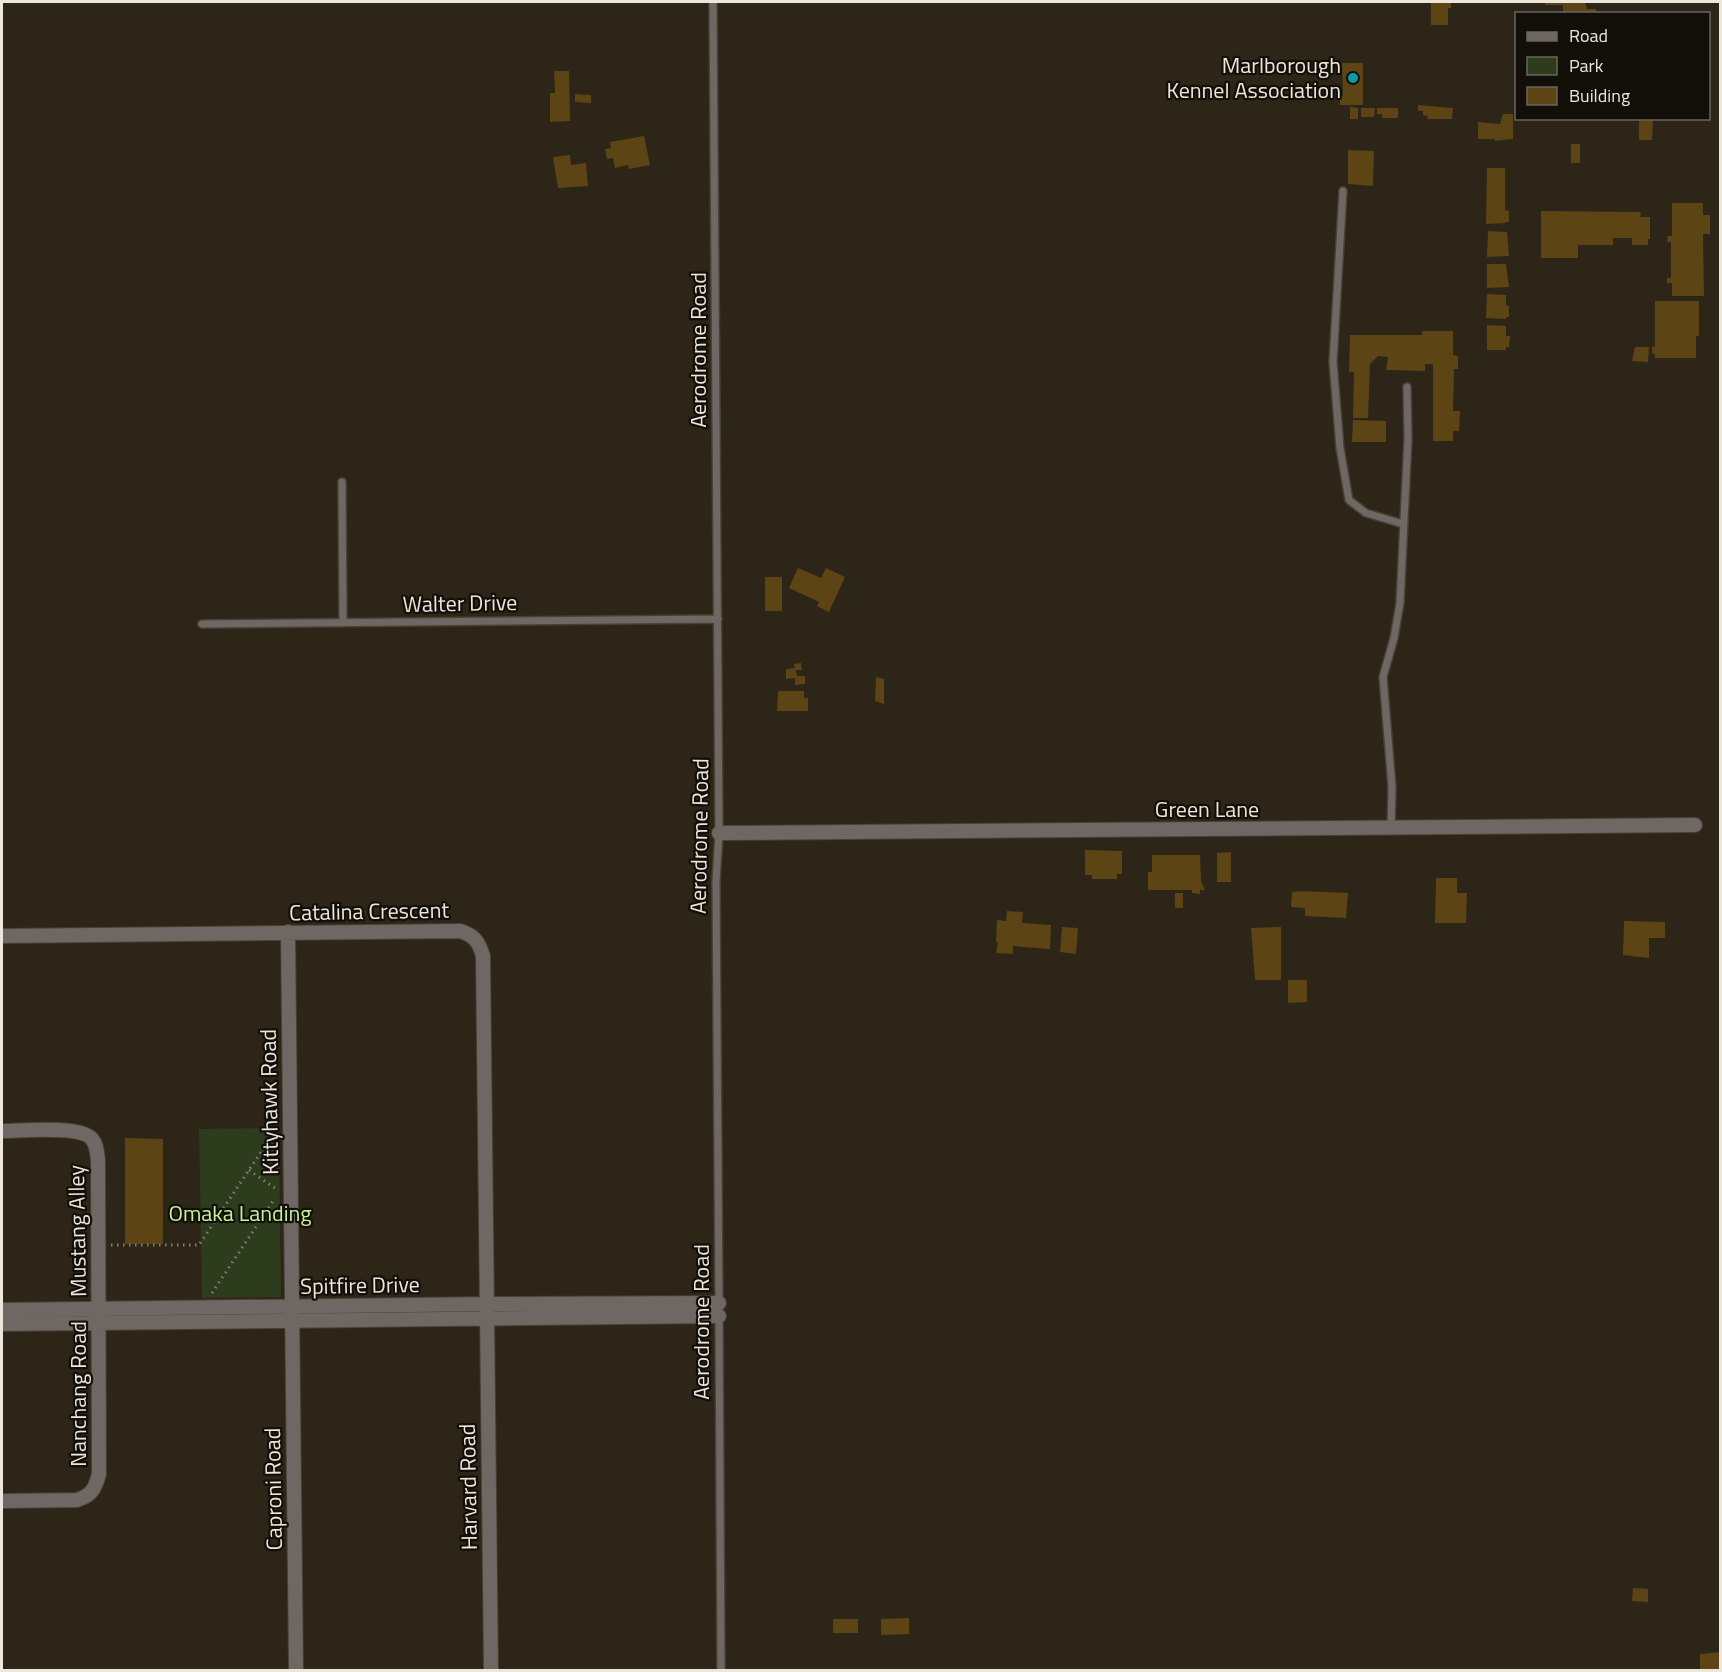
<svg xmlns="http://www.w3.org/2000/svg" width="1722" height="1672" viewBox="0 0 1722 1672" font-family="'Titillium Web',sans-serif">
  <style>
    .green { fill: #2c3c1c }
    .building { fill: #5d4414 }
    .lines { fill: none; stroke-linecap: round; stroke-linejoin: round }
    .service-casing { stroke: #484033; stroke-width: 10 }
    .minor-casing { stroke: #484033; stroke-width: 16 }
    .path { stroke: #847d71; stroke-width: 3; stroke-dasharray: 1.5 4.5; stroke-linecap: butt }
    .service { stroke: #6f6763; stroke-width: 7 }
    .minor { stroke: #6f6763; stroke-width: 14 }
    .culture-dot { fill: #0f9aa8; stroke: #120f09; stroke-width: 2 }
    .labels { text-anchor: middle; stroke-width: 4.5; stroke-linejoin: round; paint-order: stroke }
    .poi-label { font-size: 22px; fill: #ece6dd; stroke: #120f09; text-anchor: end }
    .street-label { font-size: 22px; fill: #ece6dd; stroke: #120f09 }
    .park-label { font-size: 22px; fill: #c6f29e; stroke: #120f09 }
  </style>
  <rect width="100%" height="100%" fill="#2d2517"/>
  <path class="green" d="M279 1128 281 1297 202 1298 199 1129Z"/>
  <path class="building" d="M1431 2H1451V8H1448V25H1431Z
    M1545 2H1585L1587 9H1596V14H1563V5H1545Z
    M1342 63H1363V105H1340V98L1343 95Z
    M554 71H569L570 121 550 122V93H555Z
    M575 94 591 95V103L575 102Z
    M1418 105 1453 108 1452 119H1427L1428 116 1423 115V111H1418Z
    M1350 107 1358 108V119H1350Z
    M1361 108H1375L1374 117H1361Z
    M1377 108H1398V118H1382V114H1377Z
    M1503 114H1513V139L1495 141V139H1478V122L1500 124Z
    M1646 118H1653L1652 140H1639V120L1646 121Z
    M644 136 650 165 629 169 628 165 615 168 613 158 607 159 605 149 611 148 610 142Z
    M1571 144H1580V163H1571Z
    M1348 150 1374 151 1373 186 1348 184Z
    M570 155 571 165 586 163 588 186 558 188 553 157Z
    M1487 168H1505V210L1509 211V222H1505V223L1486 224Z
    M1672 203H1703V215H1710V234H1703L1704 296H1672V283H1667V278H1671V242H1667L1668 236H1672Z
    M1541 211 1641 212 1640 217H1650V239H1648V245H1632V238H1613V245H1578V258H1541Z
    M1488 231 1507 232 1509 256 1487 257Z
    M1487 264H1506L1509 287 1487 288Z
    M1487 294 1506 295V305L1509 306V317H1506V319L1486 318Z
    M1655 301H1699V336H1696V358H1655V354L1652 353V346L1655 347Z
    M1487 325 1506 326V336H1510L1509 347H1506V350H1487Z
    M1422 331H1453V355L1458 356V369H1454L1453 411H1460L1459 431H1453V441H1433V364H1425V371L1386 370 1388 357 1378 356 1370 364 1368 418H1353L1354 372H1349L1350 335H1422Z
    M1635 347H1649L1648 362 1632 361Z
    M1353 420 1386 421V442H1352Z
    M798 568 821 578 826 568 845 577 829 612 817 606 819 602 789 588Z
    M765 577H782V611H765Z
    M801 663 802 670H796L797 676H805V684L795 685V678L786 679V669L795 668 794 664Z
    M876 677 884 679V704L875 701Z
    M778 691H804V698H808V711H777Z
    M1085 850 1122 851V874H1117V879H1092V875H1085Z
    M1231 852V882H1217V853Z
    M1152 855H1200L1201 881 1205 890H1200V894L1192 893V890H1148V872H1152Z
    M1436 878H1457V893H1467L1466 923H1435Z
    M1300 891 1348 893 1346 918 1305 916V908L1291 907 1292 892Z
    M1175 893H1183V908H1175Z
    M1007 911 1023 912 1022 923 1051 925 1050 949 1013 946V954L996 953 998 942H996L997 920 1006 921Z
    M1624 921 1665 922V938H1649V958L1623 955Z
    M1062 927 1078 928 1076 954 1060 952Z
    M1281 927V980H1255L1251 928Z
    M1288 980H1307V1002L1288 1003Z
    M125 1138 163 1139V1244H125Z
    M1633 1588 1648 1589V1602L1632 1601Z
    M909 1618V1634L881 1635V1619Z
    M833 1619H858V1633H833Z
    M1720 1652V1670H1700V1654Z"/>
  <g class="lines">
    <defs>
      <path id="service" d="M713 2 719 833 716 882 719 1305
        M1343 191 1333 362 1340 448 1349 500 1366 513 1403 524
        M342 482 343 623
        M202 624 718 619
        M1391 829 1392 787 1383 677 1394 638 1400 603 1408 439 1407 387
        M719 1316 721 1670"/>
      <path id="minor" d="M719 833 1695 825
        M288 932 296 1670
        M2 936 460 931C474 935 479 942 483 956L491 1670
        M2 1131C20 1131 78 1125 91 1138 97 1144 97 1153 98 1160L99 1474C95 1489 92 1495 77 1500L2 1501
        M2 1310 487 1304 719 1303
        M2 1324 719 1316"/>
    </defs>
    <use href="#service" class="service-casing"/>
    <use href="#minor" class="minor-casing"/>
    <path class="path" d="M249 1170 276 1189
      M111 1245H199L275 1131
      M212 1293 275 1198"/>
    <use href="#service" class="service"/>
    <use href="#minor" class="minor"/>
  </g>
  <circle class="culture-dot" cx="1353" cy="78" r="6"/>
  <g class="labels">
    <g class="poi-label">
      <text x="1341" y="73">Marlborough<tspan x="1341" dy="25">Kennel Association</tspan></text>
    </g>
    <g class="street-label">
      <text transform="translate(698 350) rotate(-90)" y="8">Aerodrome Road</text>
      <text transform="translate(460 603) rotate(-1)" y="8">Walter Drive</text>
      <text x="1207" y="817">Green Lane</text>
      <text transform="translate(699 836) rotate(-89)" y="8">Aerodrome Road</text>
      <text transform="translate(369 911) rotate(-1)" y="8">Catalina Crescent</text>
      <text transform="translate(269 1102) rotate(-91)" y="8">Kittyhawk Road</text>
      <text transform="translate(77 1231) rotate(-91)" y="8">Mustang Alley</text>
      <text transform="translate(360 1285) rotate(-1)" y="8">Spitfire Drive</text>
      <text transform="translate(701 1322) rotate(-90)" y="8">Aerodrome Road</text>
      <text transform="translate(78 1394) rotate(-90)" y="8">Nanchang Road</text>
      <text transform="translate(468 1487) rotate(-91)" y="8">Harvard Road</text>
      <text transform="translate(273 1489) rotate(-91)" y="8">Caproni Road</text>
    </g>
    <g class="park-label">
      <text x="240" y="1221">Omaka Landing</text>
    </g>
  </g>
  <rect width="1722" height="1672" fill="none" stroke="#ece6dd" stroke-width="6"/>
  <rect x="1515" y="12" width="195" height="108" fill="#120f09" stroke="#69655e" stroke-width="1.5"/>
  <rect x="1527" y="32" width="30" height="9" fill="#6f6763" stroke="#69655e" stroke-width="1.5"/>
  <text x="1569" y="42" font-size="18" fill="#ece6dd">Road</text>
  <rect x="1527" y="57" width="30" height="18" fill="#2c3c1c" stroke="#69655e" stroke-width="1.5"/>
  <text x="1569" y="72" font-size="18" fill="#ece6dd">Park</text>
  <rect x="1527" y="87" width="30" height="18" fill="#5d4414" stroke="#69655e" stroke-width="1.5"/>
  <text x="1569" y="102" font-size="18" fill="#ece6dd">Building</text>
</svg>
